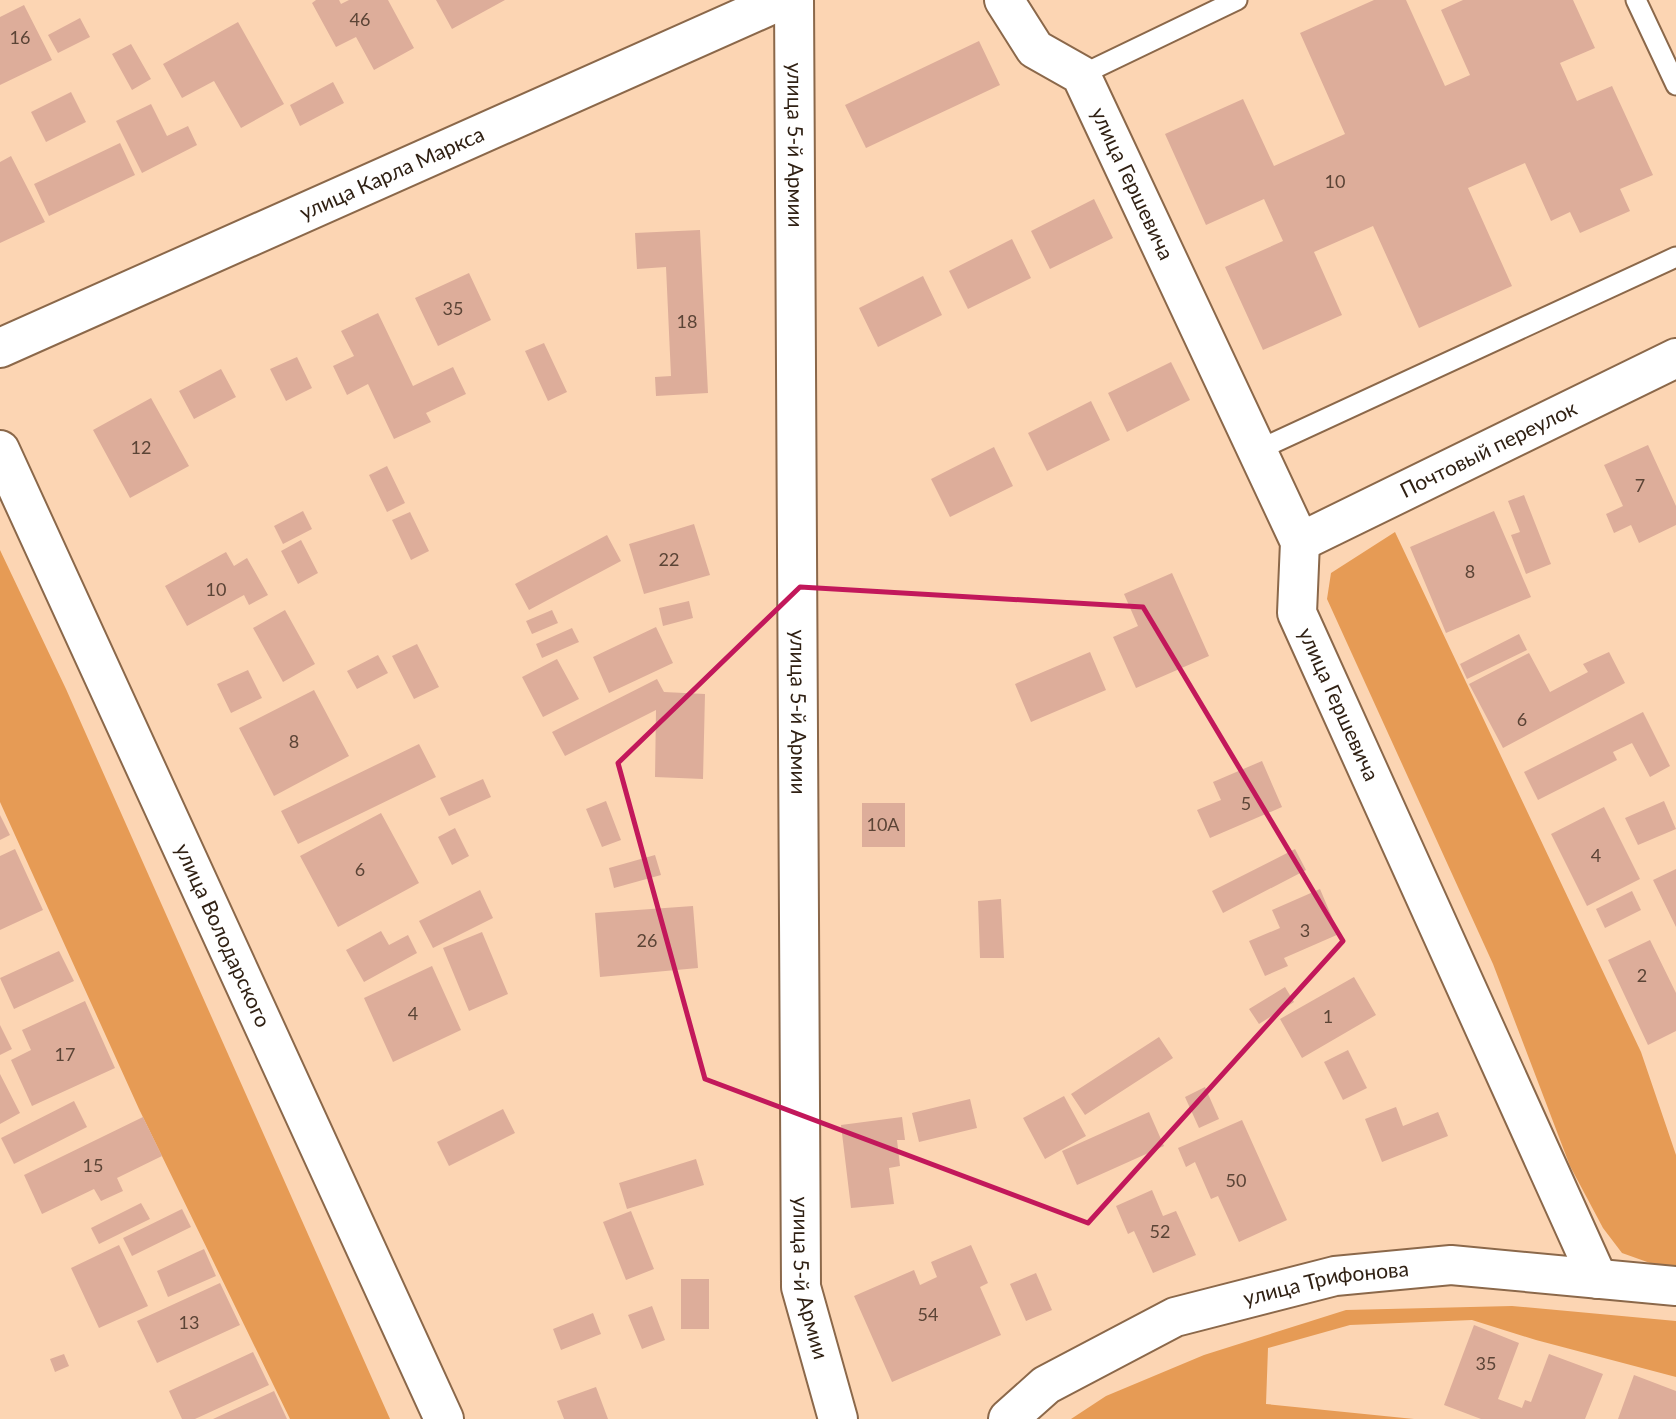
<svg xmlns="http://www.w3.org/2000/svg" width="1676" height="1419" viewBox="0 0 1676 1419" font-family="Lato,sans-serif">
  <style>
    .green { fill: #e69b55 }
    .building { fill: #ddad9a }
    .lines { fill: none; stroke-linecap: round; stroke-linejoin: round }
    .service-casing { stroke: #8b684a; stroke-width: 23 }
    .minor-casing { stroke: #8b684a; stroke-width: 42 }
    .service { stroke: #fff; stroke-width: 19 }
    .minor { stroke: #fff; stroke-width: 38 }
    .marked { fill: none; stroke: #c2185b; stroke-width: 5; stroke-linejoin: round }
    .labels { text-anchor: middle; stroke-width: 5; stroke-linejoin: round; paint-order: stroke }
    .number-label { font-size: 18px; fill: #5b4436 }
    .street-label { font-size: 21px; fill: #302114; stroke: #fefefe }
  </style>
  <rect width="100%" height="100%" fill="#fcd5b3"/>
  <path class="green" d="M1395 532 1641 1052 1676 1155V1267L1650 1263 1622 1253 1603 1228 1570 1166 1493 964 1327 599 1331 573Z
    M0 550 66 689 390 1419H290L139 1109 0 802Z
    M1512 1306 1676 1321V1377L1536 1340 1472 1320 1350 1325 1268 1348 1266 1404 1414 1419H1071L1106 1396 1204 1355 1346 1310Z"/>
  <path class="building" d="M316 0H339L341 4 349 0H388L414 48 374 70 356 37 336 47 312 3Z
    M436 0H505L452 29Z
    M1374 0H1406L1445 86 1470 75 1441 10 1463 0H1573L1595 48 1560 63 1577 101 1612 86 1653 175 1620 189 1630 211 1580 233 1570 212 1551 221 1525 163 1468 188 1512 286 1419 328 1373 226 1314 252 1342 315 1263 350 1225 267 1283 241 1264 199 1206 225 1165 134 1243 99 1274 166 1345 134 1300 33Z
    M24 5 52 60 0 85V17Z
    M80 18 90 37 58 53 48 35Z
    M238 22 284 104 241 128 214 81 182 98 163 64Z
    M979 41 1000 85 866 148 845 105Z
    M131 44 151 79 132 90 112 54Z
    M333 82 344 103 300 126 290 105Z
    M71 92 86 122 46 142 31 112Z
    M151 104 167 136 188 126 197 145 142 173 116 121Z
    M120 143 135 175 49 216 34 184Z
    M11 156 45 222 0 243V162Z
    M1094 199 1113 238 1050 269 1031 231Z
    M700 230 708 393 656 396 655 377 671 376 666 267 637 269 635 233Z
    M1012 239 1031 278 968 309 949 271Z
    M469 273 491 320 438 346 415 298Z
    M923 276 942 315 878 347 859 308Z
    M378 313 413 386 453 367 466 394 426 413 431 422 394 439 368 384 347 395 333 366 354 356 341 331Z
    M544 343 567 392 548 401 525 351Z
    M297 357 312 388 286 401 270 369Z
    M1171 362 1190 400 1127 432 1108 393Z
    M221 369 236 397 194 419 179 391Z
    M151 398 189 466 130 498 93 430Z
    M1091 401 1110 440 1047 471 1028 433Z
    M1648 445 1676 506V525L1639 543 1631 525 1614 533 1606 514 1623 506 1604 465Z
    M994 447 1013 486 950 517 931 479Z
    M387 466 405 503 387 512 369 475Z
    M1524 495 1551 564 1526 574 1511 535 1520 532 1508 501Z
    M303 511 312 529 283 544 274 526Z
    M1494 511 1531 597 1446 633 1410 547Z
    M410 512 429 551 411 560 392 520Z
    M694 524 710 575 644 594 629 544Z
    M607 535 621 561 529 610 515 584Z
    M301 540 318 573 298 584 281 551Z
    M226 552 234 566 247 558 268 595 249 605 244 595 187 626 165 586Z
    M1172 573 1209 656 1136 688 1113 637 1138 626 1124 594Z
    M689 601 693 618 663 626 659 608Z
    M285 610 315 664 283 682 253 628Z
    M552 610 558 623 532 634 526 621Z
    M656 627 673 663 609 693 593 657Z
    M572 628 579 642 542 658 536 644Z
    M1519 634 1527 650 1467 679 1460 664Z
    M417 644 439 687 414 699 392 656Z
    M1090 652 1106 690 1031 722 1015 684Z
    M1609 652 1625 683 1503 748 1469 684 1529 653 1550 692 1588 672 1583 664Z
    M378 655 388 673 357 689 347 671Z
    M557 659 579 699 543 717 522 677Z
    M248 670 262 698 231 713 217 684Z
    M657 679 664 692 705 694 703 779 655 777 656 710 565 756 552 732Z
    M314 690 349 756 274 796 239 728Z
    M1643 712 1670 766 1650 777 1632 743 1613 752 1617 760 1538 800 1524 772Z
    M419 744 436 777 298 844 281 811Z
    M1262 761 1282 807 1210 838 1197 810 1221 800 1213 782Z
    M483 779 491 797 449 816 440 798Z
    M606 801 621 840 602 847 586 809Z
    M1664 801 1676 829 1638 845 1625 818Z
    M862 803H905V847H862Z
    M1604 807 1640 879 1587 906 1551 834Z
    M381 813 419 883 338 927 300 856Z
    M0 815 10 835 0 840Z
    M455 828 469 856 452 865 438 837Z
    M15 849 43 910 0 930V856Z
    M1295 849 1306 870 1223 913 1212 891Z
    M655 855 661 875 614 888 609 868Z
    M1676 869V927L1653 880Z
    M1320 889 1339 934 1284 958 1288 966 1265 976 1249 941 1280 928 1272 910Z
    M480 890 493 918 433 948 419 921Z
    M1632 891 1641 910 1605 928 1596 909Z
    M1001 899 1004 958H980L978 901Z
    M693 906 698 968 600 977 595 913Z
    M381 931 389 945 408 935 417 953 364 982 346 950Z
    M482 932 508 994 469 1011 443 948Z
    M1650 940 1676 993V1031L1648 1045 1608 960Z
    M59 951 74 981 14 1009 0 978Z
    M432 966 461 1030 393 1062 364 998Z
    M1354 977 1376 1015 1302 1058 1280 1019Z
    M1285 987 1294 1002 1259 1024 1249 1009Z
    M85 1001 115 1068 32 1106 11 1060 31 1050 22 1030Z
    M0 1025 12 1049 0 1055Z
    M1159 1037 1173 1058 1085 1115 1071 1094Z
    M1348 1050 1367 1088 1343 1100 1324 1062Z
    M0 1074 20 1113 0 1124Z
    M1205 1087 1219 1119 1199 1128 1185 1097Z
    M1064 1096 1086 1136 1045 1159 1023 1118Z
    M970 1099 977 1128 919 1142 912 1113Z
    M74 1101 87 1127 14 1164 1 1138Z
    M1396 1107 1403 1126 1438 1112 1448 1136 1382 1162 1365 1119Z
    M503 1109 515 1133 449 1166 437 1142Z
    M1149 1112 1164 1146 1077 1185 1062 1151Z
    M143 1117 162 1156 117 1178 123 1191 101 1201 94 1189 42 1214 24 1175Z
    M902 1117 905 1140H897L900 1166 889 1168 894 1204 851 1208 841 1125Z
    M1242 1120 1287 1220 1239 1242 1218 1196 1211 1199 1195 1162 1186 1167 1178 1148Z
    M696 1159 704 1185 627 1209 619 1183Z
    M1152 1190 1163 1216 1176 1211 1196 1255 1153 1273 1134 1231 1128 1234 1116 1206Z
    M141 1203 150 1219 99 1244 91 1228Z
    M182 1209 191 1227 132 1256 123 1238Z
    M631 1211 654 1269 626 1280 603 1222Z
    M119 1245 148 1306 99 1328 71 1268Z
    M971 1245 988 1283 980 1287 1001 1335 892 1382 854 1296 914 1270 920 1285 937 1277 931 1262Z
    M204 1249 216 1276 168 1297 157 1271Z
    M1036 1273 1052 1310 1026 1321 1010 1284Z
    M681 1279H709V1329H681Z
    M220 1283 240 1325 157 1363 137 1321Z
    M652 1306 665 1340 642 1349 628 1315Z
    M593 1313 601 1334 561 1350 553 1329Z
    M1474 1325 1519 1343 1498 1399 1522 1408 1525 1400 1531 1402 1549 1354 1603 1374 1585 1419H1481L1444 1405Z
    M253 1352 269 1385 195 1419H182L169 1391Z
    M64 1354 69 1366 55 1372 50 1359Z
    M1634 1375 1676 1391V1419H1618Z
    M596 1387 608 1419H564L557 1401Z
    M274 1391 287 1419H213Z"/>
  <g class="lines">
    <defs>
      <path id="service" d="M1636 0 1676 85
        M1081 75 1237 0
        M1258 450 1676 257"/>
      <g id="minor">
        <path id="s1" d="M794 0 801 1287 838 1419"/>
        <path id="s2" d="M1004 0 1035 49 1081 75 1300 542 1297 613 1598 1279"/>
        <path id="s3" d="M0 348 782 0"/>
        <path id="s4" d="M0 450 444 1419"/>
        <path id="s5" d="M1300 542 1676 358"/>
        <path id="s6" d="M1008 1419 1046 1385 1175 1317 1335 1276 1451 1265 1676 1286"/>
      </g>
    </defs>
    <use href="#service" class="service-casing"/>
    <use href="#minor" class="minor-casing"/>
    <use href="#service" class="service"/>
    <use href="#minor" class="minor"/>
  </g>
  <path class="marked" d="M800 587 1143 607 1343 941 1088 1223 705 1079 618 763Z"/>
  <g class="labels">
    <g class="number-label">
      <text x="360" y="26">46</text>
      <text x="20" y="44">16</text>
      <text x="1335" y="188">10</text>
      <text x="453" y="315">35</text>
      <text x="687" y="328">18</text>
      <text x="141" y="454">12</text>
      <text x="1640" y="492">7</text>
      <text x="669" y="566">22</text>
      <text x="1470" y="578">8</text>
      <text x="216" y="596">10</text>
      <text x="1522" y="726">6</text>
      <text x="294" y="748">8</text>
      <text x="1246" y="810">5</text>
      <text x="883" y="831">10А</text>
      <text x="1596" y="862">4</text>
      <text x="360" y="876">6</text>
      <text x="1305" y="937">3</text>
      <text x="647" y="947">26</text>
      <text x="1642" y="982">2</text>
      <text x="413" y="1020">4</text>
      <text x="1328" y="1023">1</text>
      <text x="65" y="1061">17</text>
      <text x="93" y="1172">15</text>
      <text x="1236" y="1187">50</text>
      <text x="1160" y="1238">52</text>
      <text x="928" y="1321">54</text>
      <text x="189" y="1329">13</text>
      <text x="1486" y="1370">35</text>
    </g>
    <g class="street-label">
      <text dy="7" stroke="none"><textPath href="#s1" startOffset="145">улица 5-й Армии</textPath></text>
      <text dy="7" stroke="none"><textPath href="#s3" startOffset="429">улица Карла Маркса</textPath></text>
      <text dy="7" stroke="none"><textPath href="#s2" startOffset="231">улица Гершевича</textPath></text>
      <text dy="7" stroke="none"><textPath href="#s5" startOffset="210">Почтовый переулок</textPath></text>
      <text dy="7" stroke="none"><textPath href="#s2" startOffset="798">улица Гершевича</textPath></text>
      <text dy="7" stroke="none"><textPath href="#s1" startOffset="712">улица 5-й Армии</textPath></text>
      <text dy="7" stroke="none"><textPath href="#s4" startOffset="534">улица Володарского</textPath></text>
      <text dy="7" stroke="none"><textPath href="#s1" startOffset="1279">улица 5-й Армии</textPath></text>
      <text dy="7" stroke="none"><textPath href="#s6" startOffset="352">улица Трифонова</textPath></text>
    </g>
  </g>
</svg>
